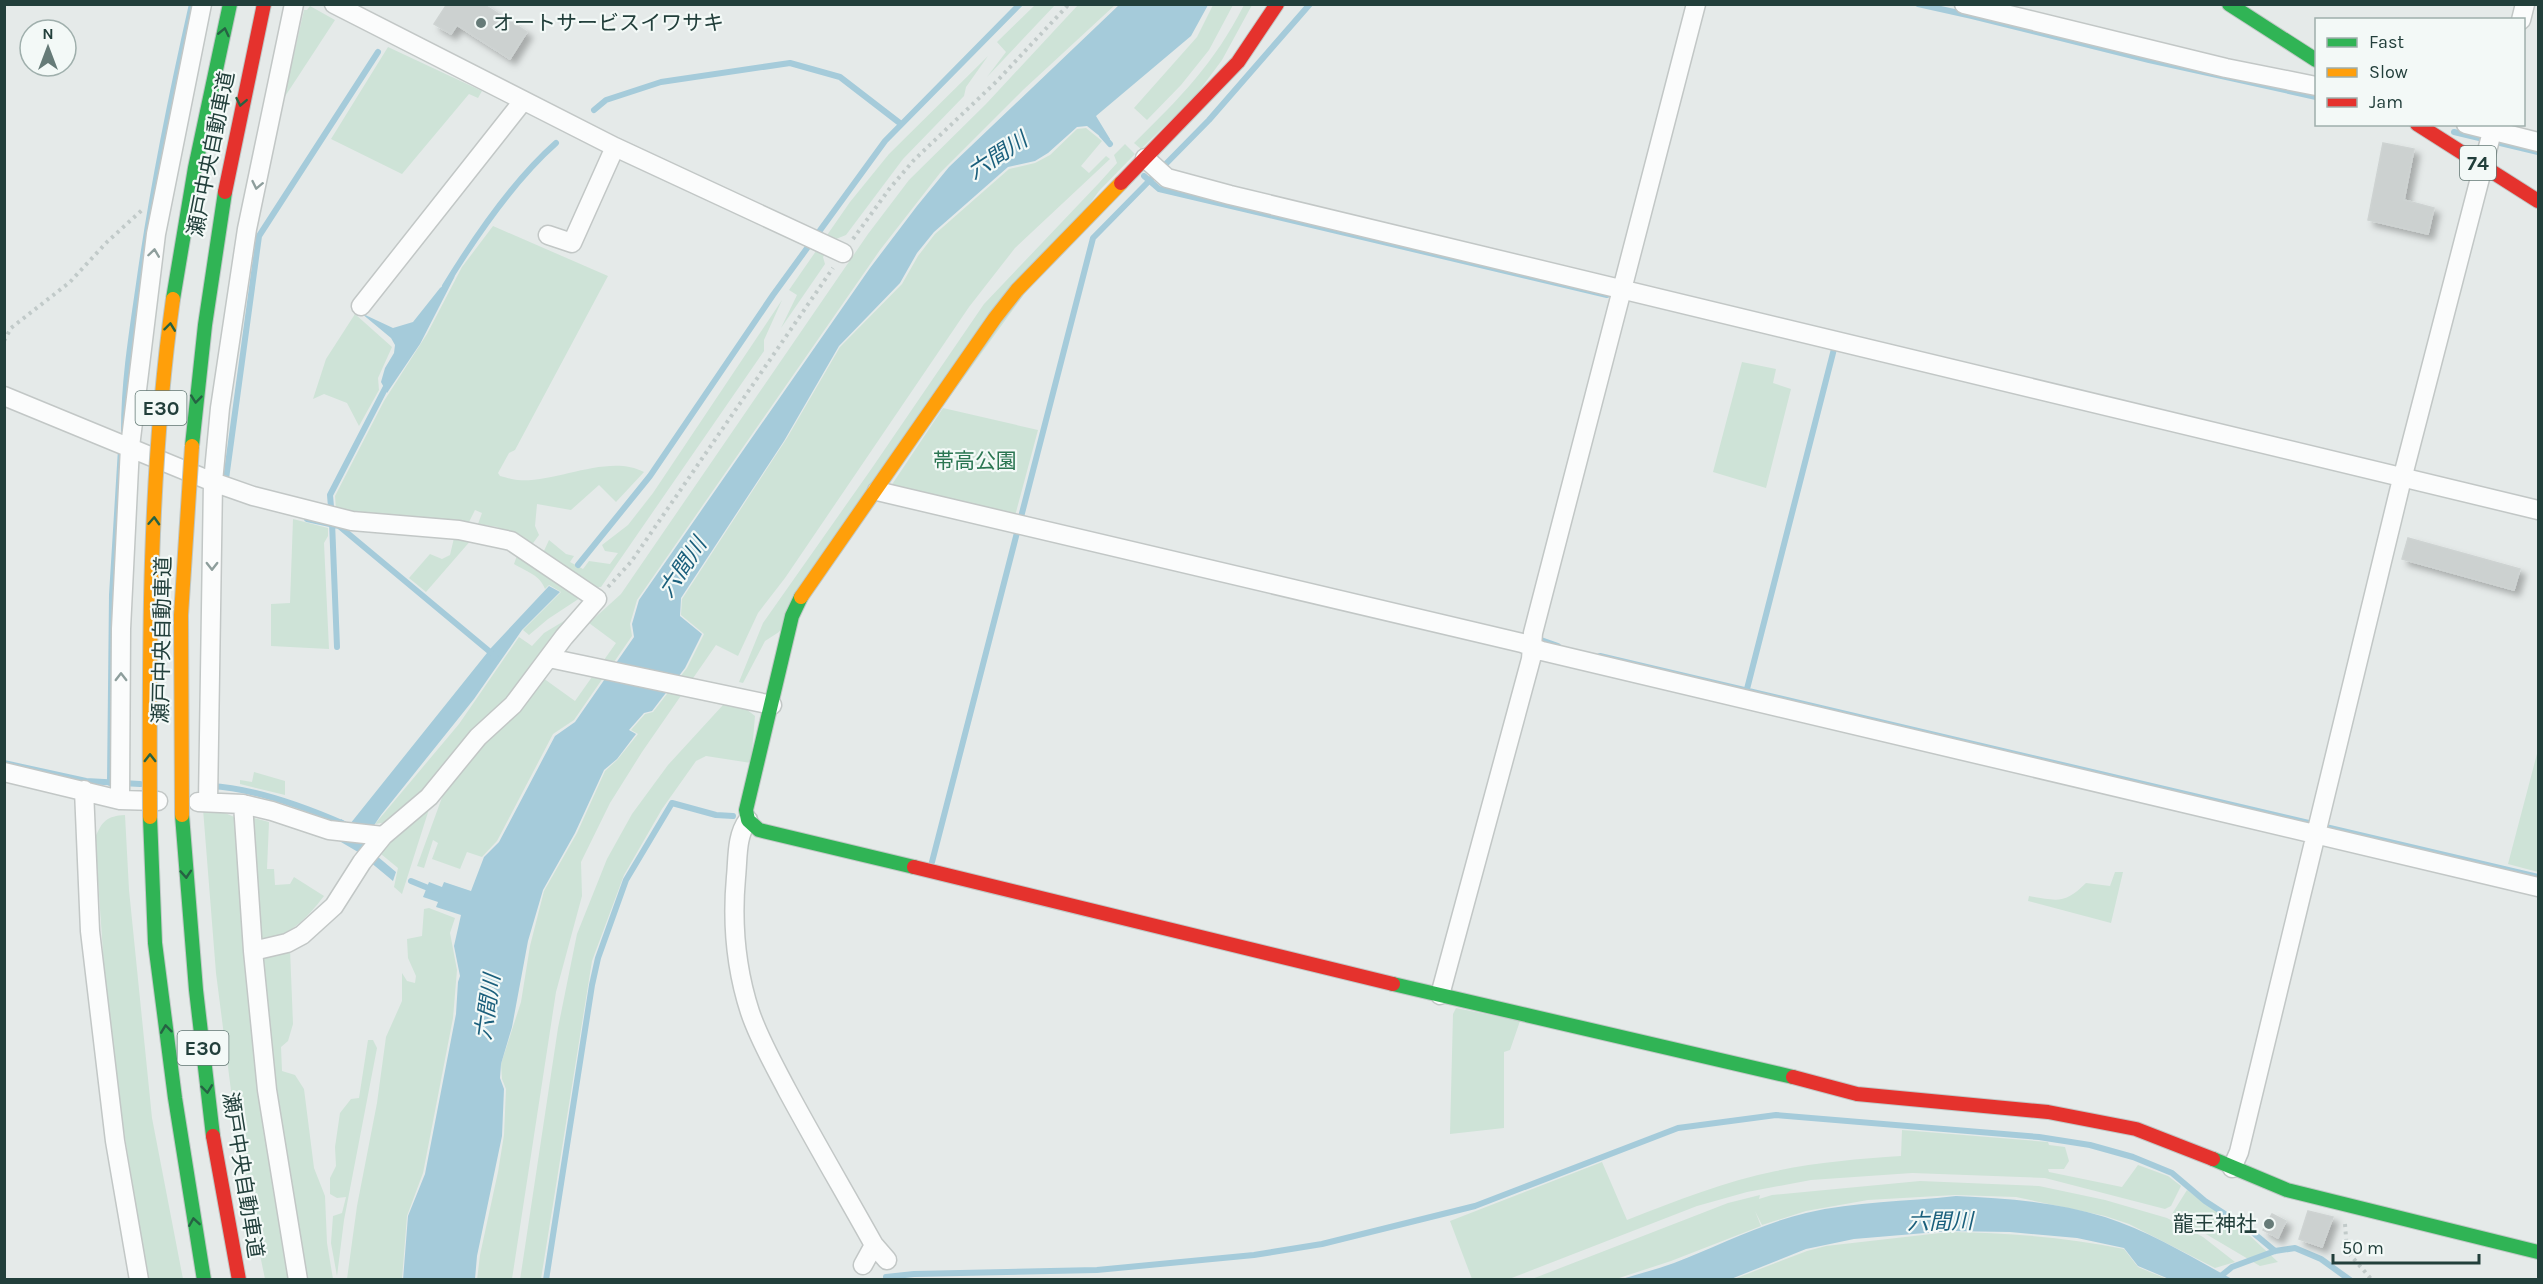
<svg xmlns="http://www.w3.org/2000/svg" width="2543" height="1284" viewBox="0 0 2543 1284" font-family="Karla,'Noto Sans JP',sans-serif">
  <style>
    .green { fill: #cee3d7 }
    .water { fill: #a5cbda }
    .lines { fill: none; stroke-linecap: round; stroke-linejoin: round }
    .stream { stroke: #a5cbda; stroke-width: 6 }
    .building { fill: #ccd1d0; stroke: #ced3d2; stroke-width: 1.5; filter: url(#shadow) }
    .street-casing { stroke: #c2c7c6; stroke-width: 21 }
    .fast-casing { stroke: #c0c8c6; stroke-width: 16 }
    .slow-casing { stroke: #c0c8c6; stroke-width: 16 }
    .jam-casing { stroke: #c0c8c6; stroke-width: 16 }
    .path { stroke: #c1cac9; stroke-width: 4; stroke-dasharray: 3 4.5; stroke-linecap: butt }
    .street { stroke: #fbfcfc; stroke-width: 18 }
    .fast { stroke: #30b455; stroke-width: 14 }
    .slow { stroke: #ff9f0a; stroke-width: 14 }
    .jam { stroke: #e5322d; stroke-width: 14 }
    .fast-bridge-casing { stroke: #bdc6c5; stroke-width: 16; stroke-linecap: butt }
    .slow-bridge-casing { stroke: #bdc6c5; stroke-width: 16; stroke-linecap: butt }
    .jam-bridge-casing { stroke: #bdc6c5; stroke-width: 16; stroke-linecap: butt }
    .fast-bridge { stroke: #30b455; stroke-width: 14 }
    .slow-bridge { stroke: #ff9f0a; stroke-width: 14 }
    .jam-bridge { stroke: #e5322d; stroke-width: 14 }
    .oneway { stroke: #266243 }
    .oneway2 { stroke: #8e9e9c }
    .poi-dot { fill: #667b78; stroke: #f3f9f7; stroke-width: 2 }
    .labels { text-anchor: middle; stroke-width: 4.5; stroke-linejoin: round; paint-order: stroke }
    .shield { fill: #f3f9f7; stroke: #617773; stroke-width: 1.5 }
    .shield-label { font-size: 20px; font-weight: bold; fill: #223f3b }
    .poi-label { font-size: 21px; fill: #223f3b; stroke: #f3f9f7; text-anchor: start }
    .street-label { font-size: 21px; fill: #223f3b; stroke: #f3f9f7 }
    .park-label { font-size: 21px; fill: #2b7652; stroke: #f3f9f7 }
    .water-label { font-size: 22px; font-style: italic; fill: #1a5f7c; stroke: #f3f9f7 }
  </style>
  <defs>
    <filter id="shadow"><feDropShadow dx="5.5" dy="5.5" stdDeviation="3" flood-color="#0004"/></filter>
  </defs>
  <rect width="100%" height="100%" fill="#e5eae9"/>
  <path class="green" d="M1035 5H1055L987 77 1006 52 997 42Z
    M1078 5H1115L1023 90 940 173 880 250 637 600 630 624 632 636 574 720 553 734 497 841 482 857 467 852 460 869 432 859 438 843 433 840 424 868 417 866 444 792 461 765 543 678 575 701 616 643 589 623 621 594 868 234 909 180 986 104Z
    M1213 5H1233L1209 50 1181 85 1147 120 1134 108 1197 37Z
    M1244 5H1252L1222 60 1196 95 1141 149 1134 143C1180 98 1214 64 1244 5Z
    M310 6 335 20 284 98 304 10H307Z
    M388 47 482 91 478 98 469 94 402 174 331 139Z
    M988 56 966 87 964 96 903 159 846 235 836 239 823 257 825 264 781 328 797 295 789 290 850 202 889 154Z
    M1086 128 1102 141 1081 166 1089 173 1106 156 1110 159 1015 248 969 307 785 578 758 613 738 656 716 645 642 752 610 803 581 862 582 896 556 992 512 1279 477 1280 480 1255 498 1172 504 1135 506 1089 502 1079 501 1064 521 1002 530 946 544 891 577 833 605 771 617 760 638 734 631 730 645 714 653 712 687 668 704 634 681 615 682 599 787 438 840 347 902 284 918 256 935 234 1009 169 1035 163 1050 155 1077 129Z
    M1125 144 1135 154 1099 191 779 632 765 641 743 683 739 682 763 623 872 468 984 304 1099 183 1117 163 1114 155Z
    M493 226 608 276 515 450 509 453 498 473 500 476C506 477 512 480 518 480 556 483 609 453 644 472L616 502 599 485 571 510 537 504 535 526 539 535 531 546 497 527 478 524 482 513 475 510 469 522 370 517 336 510 335 496 384 401 427 334 462 267Z
    M782 300 764 340V351L601 587H595L543 553 549 540 566 554 574 556 570 562 583 569 589 561 610 564 618 553 605 551 602 545 628 525 653 493Z
    M355 314 392 347 378 378 379 390 359 426 347 403 324 394 313 399 326 359Z
    M1742 362 1776 369 1773 383 1791 389 1766 488 1713 472Z
    M943 408 1038 430 1015 516 891 486Z
    M293 519 328 528V536L324 543 329 649 271 646V604L290 603Z
    M454 538 472 539 426 592 409 578 430 554 442 559 450 555Z
    M518 553 583 596 548 619 529 635 523 630 561 592 549 585 545 589C540 575 527 572 514 564Z
    M579 612 534 669 432 784 388 822 375 824 459 724 519 637 532 646 544 633Z
    M723 705 746 709 755 716 751 763 706 756 696 761 662 809 624 875 592 961 541 1279 520 1280 558 1028 577 934 607 859 632 814 668 765Z
    M2538 750V872L2508 864Z
    M254 772 285 781V795L240 784V780L252 782Z
    M430 806 402 894 394 887 398 868 381 854 399 832Z
    M203 809 218 810 239 819 292 1279H265L239 1153 216 973Z
    M125 815 129 890 152 1118 183 1279H148L117 1088 104 966 95 838C102 821 107 816 125 815Z
    M254 818 269 822 267 869H274L275 885 290 884 294 877 324 896C307 918 289 938 259 940Z
    M2115 872H2123L2111 923 2028 901 2029 896C2058 901 2065 904 2086 883L2110 886Z
    M429 908 455 918 450 933 457 970 453 1018 423 1173 407 1216 402 1279H347L357 1206 377 1103 386 1037 402 1001V973L407 981 415 983 416 976 408 958 407 939 422 936 424 909Z
    M290 949 293 1024 288 1041 281 1047 282 1071 295 1075 304 1089 314 1168 325 1196 327 1243 333 1279H306L274 1083 262 959Z
    M1456 1008 1520 1021 1510 1050 1504 1052V1128L1450 1134 1453 1014Z
    M368 1040H373L377 1048 344 1220 337 1276 331 1243 333 1216 342 1213 346 1197 337 1198 330 1194V1178L336 1166 335 1147 340 1113 351 1099 359 1098Z
    M1902 1130 2048 1142 2049 1145 2065 1147 2069 1161 2064 1169H2048L2049 1172 2122 1187 2138 1165 2168 1176 2181 1186 2171 1206 2165 1209 2045 1178 1912 1173 1811 1180 1747 1192 1697 1206 1509 1279H1472L1450 1221 1602 1162 1627 1220C1676 1201 1725 1181 1776 1171 1817 1162 1859 1159 1901 1156Z
    M1920 1181 2039 1186 2105 1200 2167 1218 2203 1237 2235 1262 2215 1268 2129 1224 2105 1216 2016 1197 1955 1195 1868 1200 1806 1211 1762 1225 1755 1211 1761 1226 1671 1261 1616 1279H1532L1728 1203 1760 1195 1759 1199 1772 1195Z
    M2187 1190 2248 1234 2278 1262 2260 1266 2172 1214Z
    M1949 1232C2009 1233 2066 1237 2124 1249L2138 1267 2167 1279H1734L1807 1251 1826 1246Z"/>
  <path class="water" d="M1119 5H1208L1191 36 1096 116 1110 139 1107 142 1087 126 1077 127 1048 153 1035 161 1008 167 934 232 917 253 900 283 839 346 784 441 681 598 680 616 702 634 685 668 652 711 644 713 629 730 636 734 617 759 604 770 575 833 543 890 528 941 512 1027 501 1064 500 1078 504 1089 502 1136 477 1256 475 1279 403 1280 408 1216 425 1174 456 1014 458 982 460 976 454 946 461 915 436 907 438 902 423 897 429 882 442 887 444 882 471 891 484 857 499 842 555 736 575 722 634 637 632 624 639 600 870 268 917 206 949 167Z
    M455 276 420 344 387 393 381 382 385 368 394 353 395 345 391 338 361 313 393 328 413 322 440 288Z
    M549 586 560 592 522 630 474 699 381 815 364 840 365 846 396 872 393 881 358 852 329 835 341 819 350 824 491 648Z
    M1956 1196C2006 1198 2056 1202 2105 1217 2149 1231 2191 1257 2232 1279H2169L2138 1266 2124 1248 2077 1238 2010 1232 1949 1231 1854 1239 1806 1249 1731 1279H1622C1639 1274 1657 1269 1674 1263 1718 1246 1760 1224 1806 1213 1856 1201 1905 1202 1956 1196Z"/>
  <g class="lines">
    <path class="stream" d="M1918 4 1972 16 2149 60 2316 97
      M594 110 606 100 661 82 790 63 840 77 901 124
      M2454 132 2538 152
      M1102 135 1110 144
      M1144 176 1159 189 1607 295
      M445 286C475 237 513 181 556 143
      M124 430C124 381 132 332 139 284 152 190 171 97 192 4
      M226 479 259 236 378 52
      M331 507 330 495 388 383
      M307 519 339 526 495 656
      M332 522 337 647
      M578 565 650 476 773 295 885 141 1020 4
      M1541 640 1558 646
      M1600 656 2538 877
      M1747 689 1834 349
      M4 763 86 781 140 784
      M110 783 112 595 121 449
      M210 786C253 788 305 807 344 824
      M932 862 1093 238 1209 120 1310 4
      M411 881 433 890
      M886 1277 914 1274 1097 1270 1254 1255 1322 1244 1475 1206 1678 1128 1776 1115 2039 1137 2090 1145 2133 1157 2172 1173 2205 1201 2251 1231 2275 1251
      M546 1280 592 985 598 958 626 880 672 803 716 815 733 816
      M2216 1280 2232 1267 2275 1251 2295 1248 2321 1259 2350 1280"/>
  </g>
  <path class="building" d="M447 4H483L527 32 510 59 457 25 451 34 434 24Z
    M2383 143 2414 149 2404 200 2434 208 2428 234 2368 220Z
    M2408 538 2520 569 2514 590 2402 559Z
    M2308 1211 2333 1217 2322 1247 2299 1239Z
    M2272 1214 2286 1221 2278 1238 2263 1230Z"/>
  <g class="lines">
    <defs>
      <path id="street" d="M334 4 615 147 843 253
        M1964 4 2226 68 2316 86
        M2521 20 2525 4
        M2466 124 2538 142
        M1145 158 1167 178 1230 195 2538 510
        M548 235 572 243 615 147
        M361 306 523 101
        M4 396 213 482 253 496 352 521 459 530 511 541 597 599 564 637 513 705 478 737 429 797 383 836 362 862 334 906 302 935 287 943 253 951
        M877 491 1522 643 1542 651 2538 887
        M549 658 772 705
        M4 772 120 800 158 801
        M84 790 90 931 115 1141 139 1280
        M120 800 121 629 130 447 156 234 202 4
        M198 802 243 804 272 811 329 830 383 836
        M208 802 213 482 220 408 247 229 294 4
        M243 804 253 951 267 1090 298 1280
        M748 820C736 836 738 858 736 877 732 921 736 969 750 1012 759 1039 774 1065 787 1090 815 1142 845 1193 874 1245L887 1260
        M1440 995 1531 659 1533 633 1696 4
        M2232 1168 2239 1152 2400 487 2494 124
        M863 1265 874 1245"/>
      <path id="fast" d="M2229 4 2316 60
        M801 597 792 616 746 810 748 820 759 830 914 867
        M182 815 196 990 213 1136
        M150 817 155 943 175 1098 204 1280
        M1393 984 1793 1077
        M2213 1159 2287 1190 2538 1252"/>
      <path id="slow" d="M801 597 995 318 1017 290 1121 183"/>
      <path id="jam" d="M2417 124 2538 201
        M1121 183 1238 62 1277 4
        M914 867 1393 984
        M1793 1077 1857 1094 2048 1112 2136 1129 2213 1159
        M213 1136 239 1280"/>
    </defs>
    <use href="#street" class="street-casing"/>
    <use href="#fast" class="fast-casing"/>
    <use href="#slow" class="slow-casing"/>
    <use href="#jam" class="jam-casing"/>
    <path class="path" d="M853 239 890 188 914 160 997 81 1069 4
      M4 341 11 328 70 282 107 242 142 210
      M608 587 631 562 833 268
      M2345 1224 2347 1251 2372 1280"/>
    <use href="#street" class="street"/>
    <use href="#fast" class="fast"/>
    <use href="#slow" class="slow"/>
    <use href="#jam" class="jam"/>
    <defs>
      <path id="fast-bridge" d="M173 299 195 168 230 4
        M192 446 205 325 225 192"/>
      <path id="slow-bridge" d="M182 815 181 615 192 446
        M150 817C149 644 149 471 173 299"/>
      <path id="jam-bridge" d="M225 192 264 4"/>
    </defs>
    <use href="#fast-bridge" class="fast-bridge-casing"/>
    <use href="#slow-bridge" class="slow-bridge-casing"/>
    <use href="#jam-bridge" class="jam-bridge-casing"/>
    <use href="#fast-bridge" class="fast-bridge"/>
    <use href="#slow-bridge" class="slow-bridge"/>
    <use href="#jam-bridge" class="jam-bridge"/>
  </g>
  <defs><path id="oneway-chevron" d="M-2-3.5L2.5 0L-2 3.5" fill="none" stroke-width="1.6" stroke-linecap="round" stroke-linejoin="round" transform="scale(1.5)"/></defs>
  <g class="oneway">
    <use href="#oneway-chevron" transform="translate(224 32) rotate(-77)"/>
    <use href="#oneway-chevron" transform="translate(241 102) rotate(101)"/>
    <use href="#oneway-chevron" transform="translate(170 327) rotate(-83)"/>
    <use href="#oneway-chevron" transform="translate(196 399) rotate(96)"/>
    <use href="#oneway-chevron" transform="translate(154 521) rotate(-87)"/>
    <use href="#oneway-chevron" transform="translate(150 758) rotate(-90)"/>
    <use href="#oneway-chevron" transform="translate(186 874) rotate(86)"/>
    <use href="#oneway-chevron" transform="translate(166 1029) rotate(-97)"/>
    <use href="#oneway-chevron" transform="translate(207 1089) rotate(83)"/>
    <use href="#oneway-chevron" transform="translate(194 1222) rotate(-99)"/>
  </g>
  <g class="oneway2">
    <use href="#oneway-chevron" transform="translate(257 185) rotate(102)"/>
    <use href="#oneway-chevron" transform="translate(154 253) rotate(-82)"/>
    <use href="#oneway-chevron" transform="translate(212 566) rotate(90)"/>
    <use href="#oneway-chevron" transform="translate(121 677) rotate(-90)"/>
  </g>
  <g class="poi-dot">
    <circle cx="481" cy="23" r="6"/>
    <circle cx="2269" cy="1224" r="6"/>
  </g>
  <g class="labels">
    <g class="shield">
      <rect x="2460" y="146" width="36" height="34" rx="4.5"/>
      <rect x="135.5" y="391" width="51" height="34" rx="4.5"/>
      <rect x="177.5" y="1031" width="51" height="34" rx="4.5"/>
    </g>
    <g class="shield-label">
      <text x="2478" y="170">74</text>
      <text x="161" y="415">E30</text>
      <text x="203" y="1055">E30</text>
    </g>
    <g class="poi-label">
      <text x="493" y="30">オートサービスイワサキ</text>
      <text x="2257" y="1231" text-anchor="end">龍王神社</text>
    </g>
    <g class="street-label">
      <text transform="translate(211 154) rotate(-79)" y="7">瀬戸中央自動車道</text>
      <text transform="translate(162 640) rotate(-89)" y="7">瀬戸中央自動車道</text>
      <text transform="translate(243 1175) rotate(81)" y="7">瀬戸中央自動車道</text>
    </g>
    <g class="park-label">
      <text x="975" y="468">帯高公園</text>
    </g>
    <g class="water-label">
      <text transform="translate(997 155) rotate(-33)" y="8">六間川</text>
      <text transform="translate(682 567) rotate(-56)" y="8">六間川</text>
      <text transform="translate(487 1007) rotate(-82)" y="8">六間川</text>
      <text transform="translate(1940 1221) rotate(-1)" y="8">六間川</text>
    </g>
  </g>
  <rect width="2543" height="1284" fill="none" stroke="#223f3b" stroke-width="12"/>
  <rect x="2315" y="18" width="210" height="108" fill="#f3f9f7" stroke="#9fafac" stroke-width="1.5"/>
  <rect x="2327" y="38" width="30" height="9" fill="#30b455" stroke="#9fafac" stroke-width="1.5"/>
  <text x="2369" y="48" font-size="18" fill="#223f3b">Fast</text>
  <rect x="2327" y="68" width="30" height="9" fill="#ff9f0a" stroke="#9fafac" stroke-width="1.5"/>
  <text x="2369" y="78" font-size="18" fill="#223f3b">Slow</text>
  <rect x="2327" y="98" width="30" height="9" fill="#e5322d" stroke="#9fafac" stroke-width="1.5"/>
  <text x="2369" y="108" font-size="18" fill="#223f3b">Jam</text>
  <g transform="translate(48 48)"><circle r="28" fill="#f3f9f7" stroke="#9fafac" stroke-width="1.5"/>
  <path d="M0-4.5L10 22L0 15L-10 22Z" fill="#667b78"/>
  <text y="-9" font-size="16" font-weight="bold" text-anchor="middle" fill="#223f3b">N</text>
  </g>
  <path d="M2333 1254v9h146v-9" fill="none" stroke="#223f3b" stroke-width="3"/>
  <text x="2342" y="1254" font-size="18" fill="#223f3b" stroke="#f3f9f7" stroke-width="4.5" paint-order="stroke">50 m</text>
</svg>
